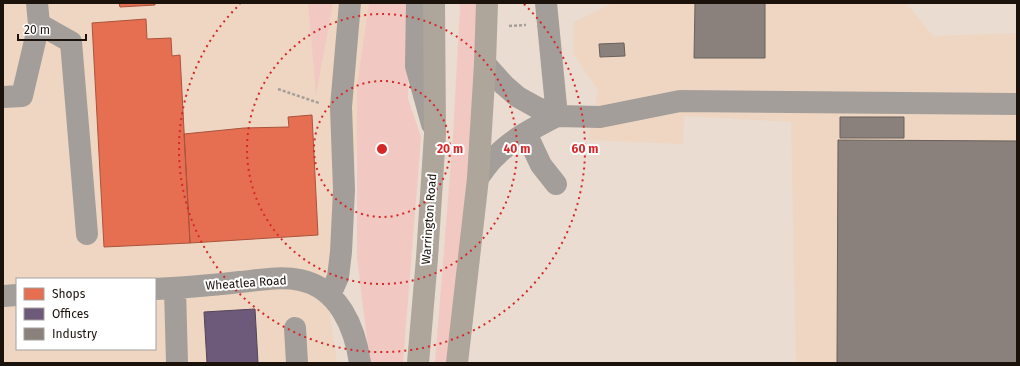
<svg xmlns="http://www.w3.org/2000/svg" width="1020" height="366" viewBox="0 0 1020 366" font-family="'Fira Sans',sans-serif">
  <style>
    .built { fill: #eed6c2; fill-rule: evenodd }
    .green { fill: #f1c9c2 }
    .shops { fill: #e76f51; stroke: #aa533c }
    .offices { fill: #6d597a; stroke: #544459 }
    .industry { fill: #8a817c; stroke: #69605a }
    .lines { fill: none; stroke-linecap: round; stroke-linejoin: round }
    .path { stroke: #a59f99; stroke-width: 2.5; stroke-dasharray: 3 2; stroke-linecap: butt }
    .minor { stroke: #a39e99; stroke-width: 22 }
    .highway { stroke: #aea59b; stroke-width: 22 }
    .ring { fill: none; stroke: #d62828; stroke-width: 2; stroke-dasharray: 2 4 }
    .labels { text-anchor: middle; stroke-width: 4; stroke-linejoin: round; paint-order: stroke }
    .street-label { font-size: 12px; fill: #1b130b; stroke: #fff }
    .centre { fill: #d62828; stroke: #fff; stroke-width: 2 }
    .ring-label { font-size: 12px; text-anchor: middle; font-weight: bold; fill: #d62828; stroke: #fff; stroke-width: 4; stroke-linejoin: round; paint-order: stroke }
  </style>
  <rect width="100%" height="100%" fill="#eadcd0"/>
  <path class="built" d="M3 3H374L342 274 330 315 337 363H3ZM17 279H155V349H17Z
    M613 3H906L933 36 1017 33V363H796L791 122 684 116 683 144 588 140 598 90 573 54 574 22Z"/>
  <path class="green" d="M308 3H333L316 95Z
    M369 3H409L408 99 421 137 403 363H370L357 258V86Z
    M459 3H479V53L449 363H435L453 136 460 7Z"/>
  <path class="shops" d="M119 3H155V5L120 7Z
    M146 19 147 39 171 38 172 56 180 55 190 243 104 247 92 23Z
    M312 115 318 235 190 243 184 134 244 128 289 127 288 117Z"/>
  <path class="offices" d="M255 309 258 363H207L204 312Z"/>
  <path class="industry" d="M695 3H765V58H694Z
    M624 43 625 56 600 57 599 44Z
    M840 117H904V138H840Z
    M838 140 1017 141V363H837Z"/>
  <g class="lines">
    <path class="path" d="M509 26 526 25
      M278 89 319 103"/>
    <path class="minor" d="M417 3 416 66 432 124
      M546 3 557 116
      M39 24 71 42 87 234
      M485 64 504 85 518 97 536 107 557 116 600 117 680 101 1017 104
      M3 97 22 96 39 24 37 3
      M526 133 541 165 556 184
      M478 178C484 170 489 162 496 156 513 138 536 127 557 116
      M155 289C183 288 212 285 240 282 259 280 281 276 300 280 339 288 355 328 360 363
      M175 289 177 363
      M330 295 338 277 341 252 344 190 341 107 350 3
      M3 296 17 295
      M295 328 297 363"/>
    <path class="highway" d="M418 363 427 258 435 134 434 3
      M457 363 478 178 485 64 487 3"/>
  </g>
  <g class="ring">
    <circle cx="382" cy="149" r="68"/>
    <circle cx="382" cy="149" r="135"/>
    <path d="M524 4A203 203 0 1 1 240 4"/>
  </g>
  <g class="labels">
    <g class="street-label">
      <text transform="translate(429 219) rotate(-86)" y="4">Warrington Road</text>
      <text transform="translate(246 283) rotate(-4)" y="4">Wheatlea Road</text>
    </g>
  </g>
  <circle cx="382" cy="149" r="6" class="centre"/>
  <g class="ring-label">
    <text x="450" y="153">20 m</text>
    <text x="517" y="153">40 m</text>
    <text x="585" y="153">60 m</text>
  </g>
  <rect width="1020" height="366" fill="none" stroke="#1b130b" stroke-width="8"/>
  <rect x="16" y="278" width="140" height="72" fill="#ffffff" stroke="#a4a19d"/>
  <rect x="24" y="288" width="20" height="12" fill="#e76f51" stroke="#a4a19d"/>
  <text x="52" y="298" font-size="12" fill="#1b130b">Shops</text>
  <rect x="24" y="308" width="20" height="12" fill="#6d597a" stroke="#a4a19d"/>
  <text x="52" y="318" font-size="12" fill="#1b130b">Offices</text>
  <rect x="24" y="328" width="20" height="12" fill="#8a817c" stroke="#a4a19d"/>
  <text x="52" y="338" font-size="12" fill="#1b130b">Industry</text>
  <path d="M18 34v6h68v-6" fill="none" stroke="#1b130b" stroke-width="2"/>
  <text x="24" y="34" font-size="12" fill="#1b130b" stroke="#ffffff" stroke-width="3" paint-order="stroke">20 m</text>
</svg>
